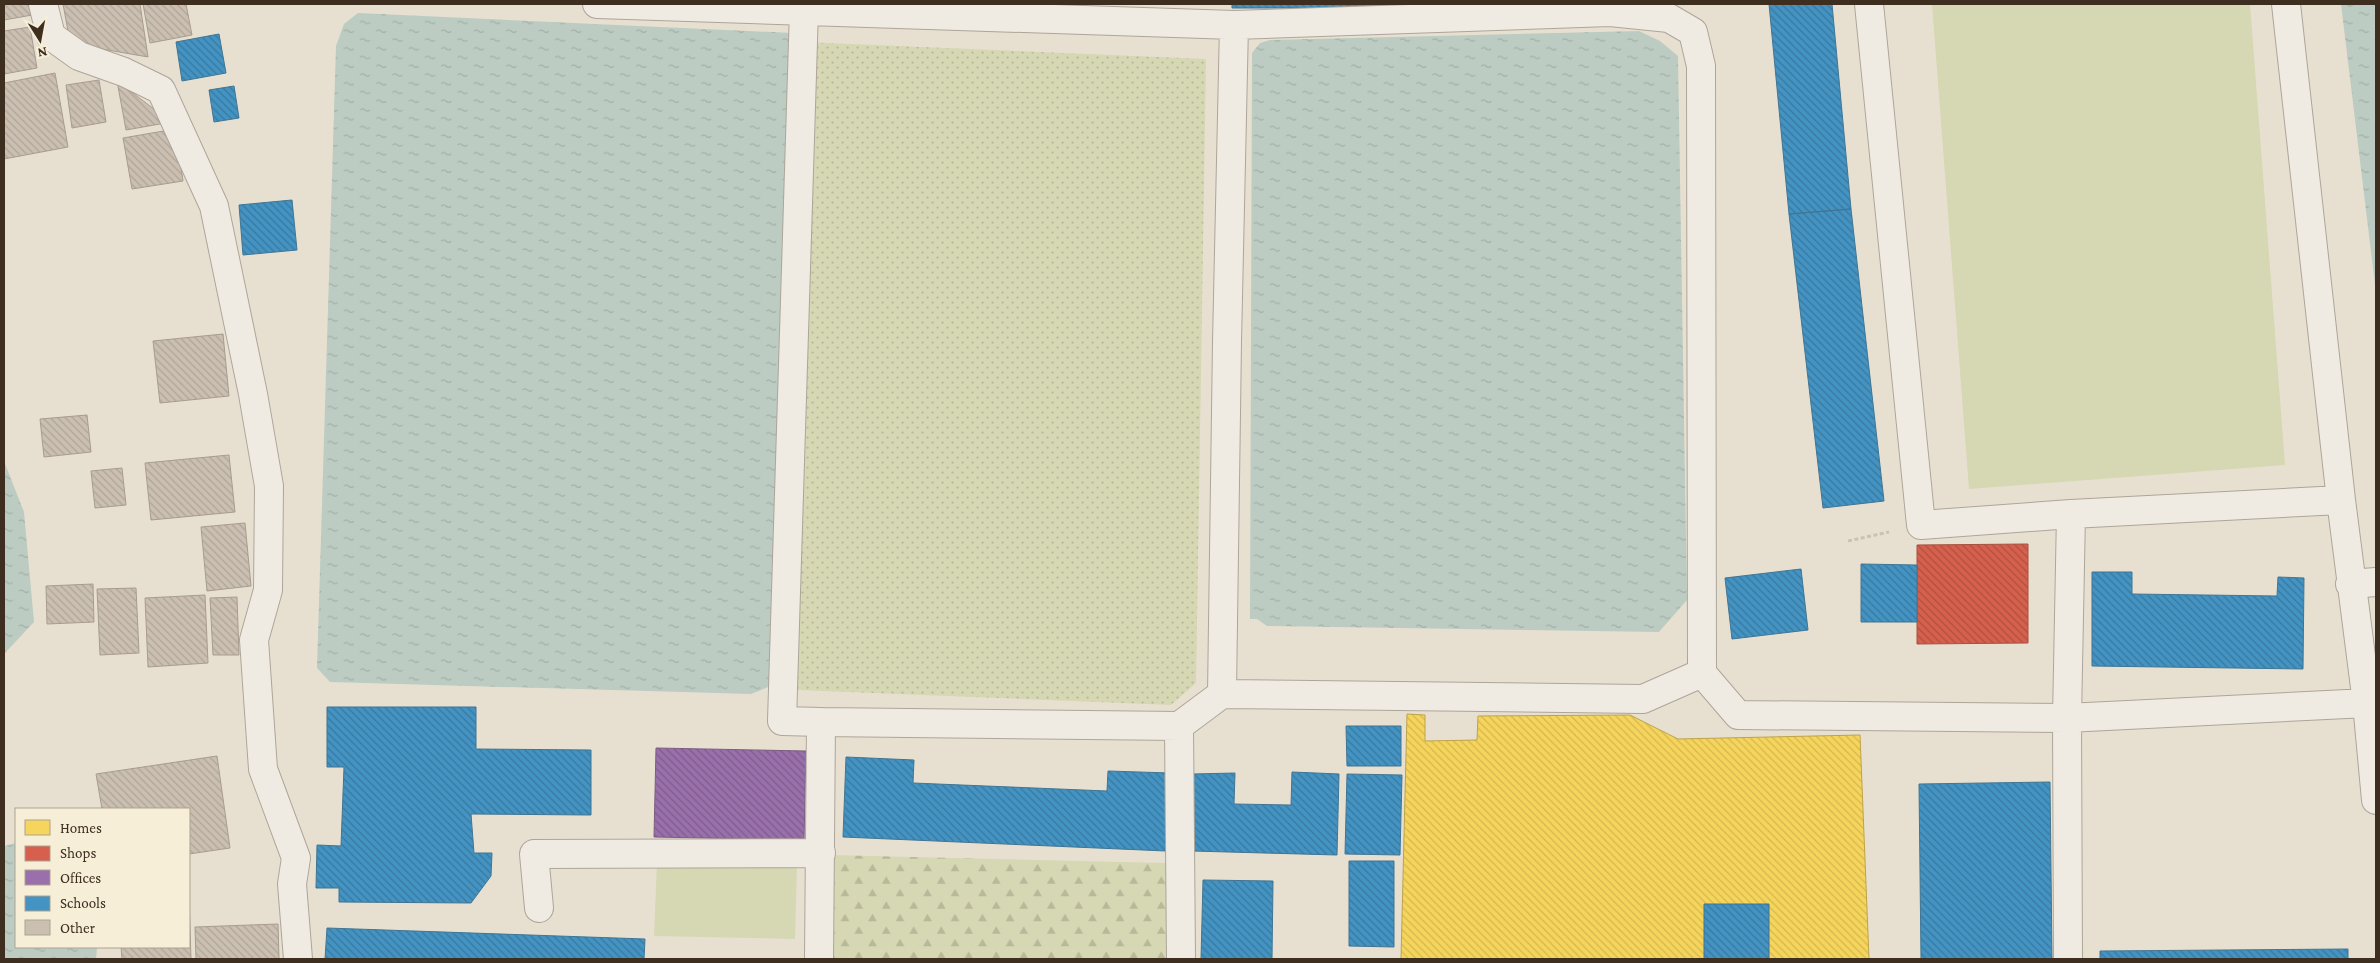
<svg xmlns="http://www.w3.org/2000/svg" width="2380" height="963" viewBox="0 0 2380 963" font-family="'Crimson Pro',serif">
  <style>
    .forest { fill: url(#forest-firs) }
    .park { fill: url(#park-dots) }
    .garden { fill: #d6d7b3 }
    .water { fill: url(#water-ripples) }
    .homes { fill: url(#homes-back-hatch); stroke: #bea34a }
    .shops { fill: url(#shops-back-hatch); stroke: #a85140 }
    .offices { fill: url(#offices-back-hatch); stroke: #7d5c81 }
    .schools { fill: url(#schools-back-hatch); stroke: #417592 }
    .building { fill: url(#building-back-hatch); stroke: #a89c90 }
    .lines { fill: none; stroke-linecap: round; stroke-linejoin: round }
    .minor-casing { stroke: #ada599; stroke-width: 30 }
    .path { stroke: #c8c2b9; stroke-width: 3; stroke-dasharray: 4 2.5; stroke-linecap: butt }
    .minor { stroke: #efebe3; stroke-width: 28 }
  </style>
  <defs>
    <pattern id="forest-firs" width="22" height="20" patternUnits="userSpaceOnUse" patternTransform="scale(1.25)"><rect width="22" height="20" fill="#d6d7b3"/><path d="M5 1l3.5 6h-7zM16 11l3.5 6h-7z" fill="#b9b99a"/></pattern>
    <pattern id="park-dots" width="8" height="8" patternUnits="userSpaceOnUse" patternTransform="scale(1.25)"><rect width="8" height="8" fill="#d6d7b3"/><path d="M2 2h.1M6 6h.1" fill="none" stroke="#b9b99a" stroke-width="1.8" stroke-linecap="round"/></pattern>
    <pattern id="water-ripples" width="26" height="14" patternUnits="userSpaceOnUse" patternTransform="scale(1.25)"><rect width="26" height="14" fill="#bcccc2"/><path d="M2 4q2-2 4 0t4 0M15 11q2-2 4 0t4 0" fill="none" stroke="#a2b0a6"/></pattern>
    <pattern id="homes-back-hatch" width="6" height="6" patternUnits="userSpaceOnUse" patternTransform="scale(1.25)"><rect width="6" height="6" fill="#f6d55c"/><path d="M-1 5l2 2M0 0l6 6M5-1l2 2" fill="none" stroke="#d4b750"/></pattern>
    <pattern id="shops-back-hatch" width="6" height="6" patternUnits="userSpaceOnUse" patternTransform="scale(1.25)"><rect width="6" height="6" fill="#d6604d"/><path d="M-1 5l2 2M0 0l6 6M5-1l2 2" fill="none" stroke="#af5040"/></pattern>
    <pattern id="offices-back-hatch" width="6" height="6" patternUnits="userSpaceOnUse" patternTransform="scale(1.25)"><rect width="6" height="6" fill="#9970ab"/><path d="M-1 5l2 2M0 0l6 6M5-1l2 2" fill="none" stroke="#7e5c8b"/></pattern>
    <pattern id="schools-back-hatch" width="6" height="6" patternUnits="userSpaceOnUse" patternTransform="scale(1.25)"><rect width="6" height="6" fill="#4393c3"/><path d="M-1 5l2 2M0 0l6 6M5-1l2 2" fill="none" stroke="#39789e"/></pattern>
    <pattern id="building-back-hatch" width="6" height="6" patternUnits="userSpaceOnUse" patternTransform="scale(1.25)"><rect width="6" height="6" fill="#cbbfb2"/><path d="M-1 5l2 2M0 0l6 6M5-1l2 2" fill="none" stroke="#afa499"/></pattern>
  </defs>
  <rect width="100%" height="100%" fill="#e7e0d1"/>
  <path class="forest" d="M829 855 1166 863V959H828Z"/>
  <path class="park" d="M803 42 1206 59 1196 683 1171 705 797 690 789 596Z"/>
  <path class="garden" d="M1932 4H2250L2285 465 1969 489Z
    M657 862 797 865 795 939 654 936Z"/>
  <path class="water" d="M2341 4H2376V293Z
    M358 13 792 33 771 686 751 694 330 682 317 668 336 46 344 24Z
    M1639 31 1660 41 1678 56 1687 600 1659 632 1267 626 1257 619H1250L1252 53 1260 43 1270 40Z
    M4 461 24 512 34 622 4 654Z
    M16 843V947H97L96 959H4V846Z"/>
  <path class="homes" d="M1407 714 1425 715V741L1477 740 1478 716 1630 715 1678 739 1860 735 1869 959H1401Z"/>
  <path class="shops" d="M2028 544V643L1917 644V545Z"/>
  <path class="offices" d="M656 748 806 751 804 840 654 837Z"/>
  <path class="schools" d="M1232 4H1492V8H1232Z
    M1769 4H1832L1851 209 1789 214Z
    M219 34 226 73 182 81 176 42Z
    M234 86 239 118 214 122 209 90Z
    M292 200 297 250 243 255 239 205Z
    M1851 209 1884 501 1823 508 1789 214Z
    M1861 564 1917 565V622H1861Z
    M1801 569 1808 630 1732 639 1725 578Z
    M2092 572H2132V594L2277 596 2278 577 2304 578 2303 669 2092 666Z
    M327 707H476V749L591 750V815L471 814 474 853H492L491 876 471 903 339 902V888H316L317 845 341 846 344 767H327Z
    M1346 726H1401V766H1347Z
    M846 757 914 760 913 783 1107 791 1108 771 1170 773 1166 851 843 837Z
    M1292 772 1339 774 1337 855 1192 851 1193 774 1235 773 1234 804 1291 805Z
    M1347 774 1402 775 1400 855 1345 854Z
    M2050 782 2052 959H1921L1919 784Z
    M1349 861H1394V947L1349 946Z
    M1203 880 1273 881 1272 959H1201Z
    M1704 904H1769V959H1704Z
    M327 928 645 939 644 959H325Z
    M2348 949V959H2100V951Z"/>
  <path class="building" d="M4 4H36L38 14 4 20Z
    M63 4H140L148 57 85 46 68 31Z
    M143 4H186L192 35 150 43Z
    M30 27 37 68 4 74V31Z
    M55 73 68 147 4 159V83Z
    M99 80 106 122 72 128 66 85Z
    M117 81 171 122 126 130Z
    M175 129 183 181 132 189 123 138Z
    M223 334 229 396 160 403 153 341Z
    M87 415 91 452 44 457 40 419Z
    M229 455 235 512 151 520 145 463Z
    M122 468 126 505 95 508 91 471Z
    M245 523 251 586 207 591 201 527Z
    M93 584 94 622 47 624 46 586Z
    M136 588 139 653 100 655 97 589Z
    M205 595 208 663 148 667 145 598Z
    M237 597 239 655H213L210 598Z
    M217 756 230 848 189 854V809H102L96 774Z
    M189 899 191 959H122L121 947H189Z
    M278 924 279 959H196L195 927Z"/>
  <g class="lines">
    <defs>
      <path id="minor" d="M43 4 51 36 79 56 124 72 161 90 214 206 253 394 269 486 268 590 254 640 263 769 296 858 292 884 298 959
        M597 4 1234 25 1610 12 1669 18 1693 32 1701 66 1702 673
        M1869 4 1921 525 2071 514 2341 500
        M2286 4 2341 500 2367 703 2376 800
        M804 9 782 721 821 722
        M2071 514 2067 718 2367 703
        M2350 584 2376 582
        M1222 694 1227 342 1234 25
        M1179 726 1181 959
        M539 908 534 854 821 853
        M819 959 821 722 1179 726 1222 694 1643 699 1702 673 1738 715 2067 718 2068 959"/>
    </defs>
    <use href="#minor" class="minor-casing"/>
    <path class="path" d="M1848 541 1889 532"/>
    <use href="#minor" class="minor"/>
  </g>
  <rect width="2380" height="963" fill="none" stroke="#3d2e20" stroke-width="10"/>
  <rect x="15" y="808" width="175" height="140" fill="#f7eed8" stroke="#ada18e"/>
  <rect x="25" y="820" width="25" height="15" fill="#f6d55c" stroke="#ada18e"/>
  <text x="60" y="833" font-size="15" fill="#3d2e20">Homes</text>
  <rect x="25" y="846" width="25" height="15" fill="#d6604d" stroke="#ada18e"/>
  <text x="60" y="858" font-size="15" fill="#3d2e20">Shops</text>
  <rect x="25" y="870" width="25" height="15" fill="#9970ab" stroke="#ada18e"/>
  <text x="60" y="883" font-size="15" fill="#3d2e20">Offices</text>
  <rect x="25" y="896" width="25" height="15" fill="#4393c3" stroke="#ada18e"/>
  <text x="60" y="908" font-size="15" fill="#3d2e20">Schools</text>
  <rect x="25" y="920" width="25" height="15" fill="#cbbfb2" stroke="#ada18e"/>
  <text x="60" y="933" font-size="15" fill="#3d2e20">Other</text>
  <g transform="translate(40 40) rotate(169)" stroke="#f7eed8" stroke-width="4" paint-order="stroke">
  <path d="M0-4L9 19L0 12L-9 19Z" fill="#3d2e20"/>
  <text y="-8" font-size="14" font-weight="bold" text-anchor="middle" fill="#3d2e20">N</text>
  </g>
</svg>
